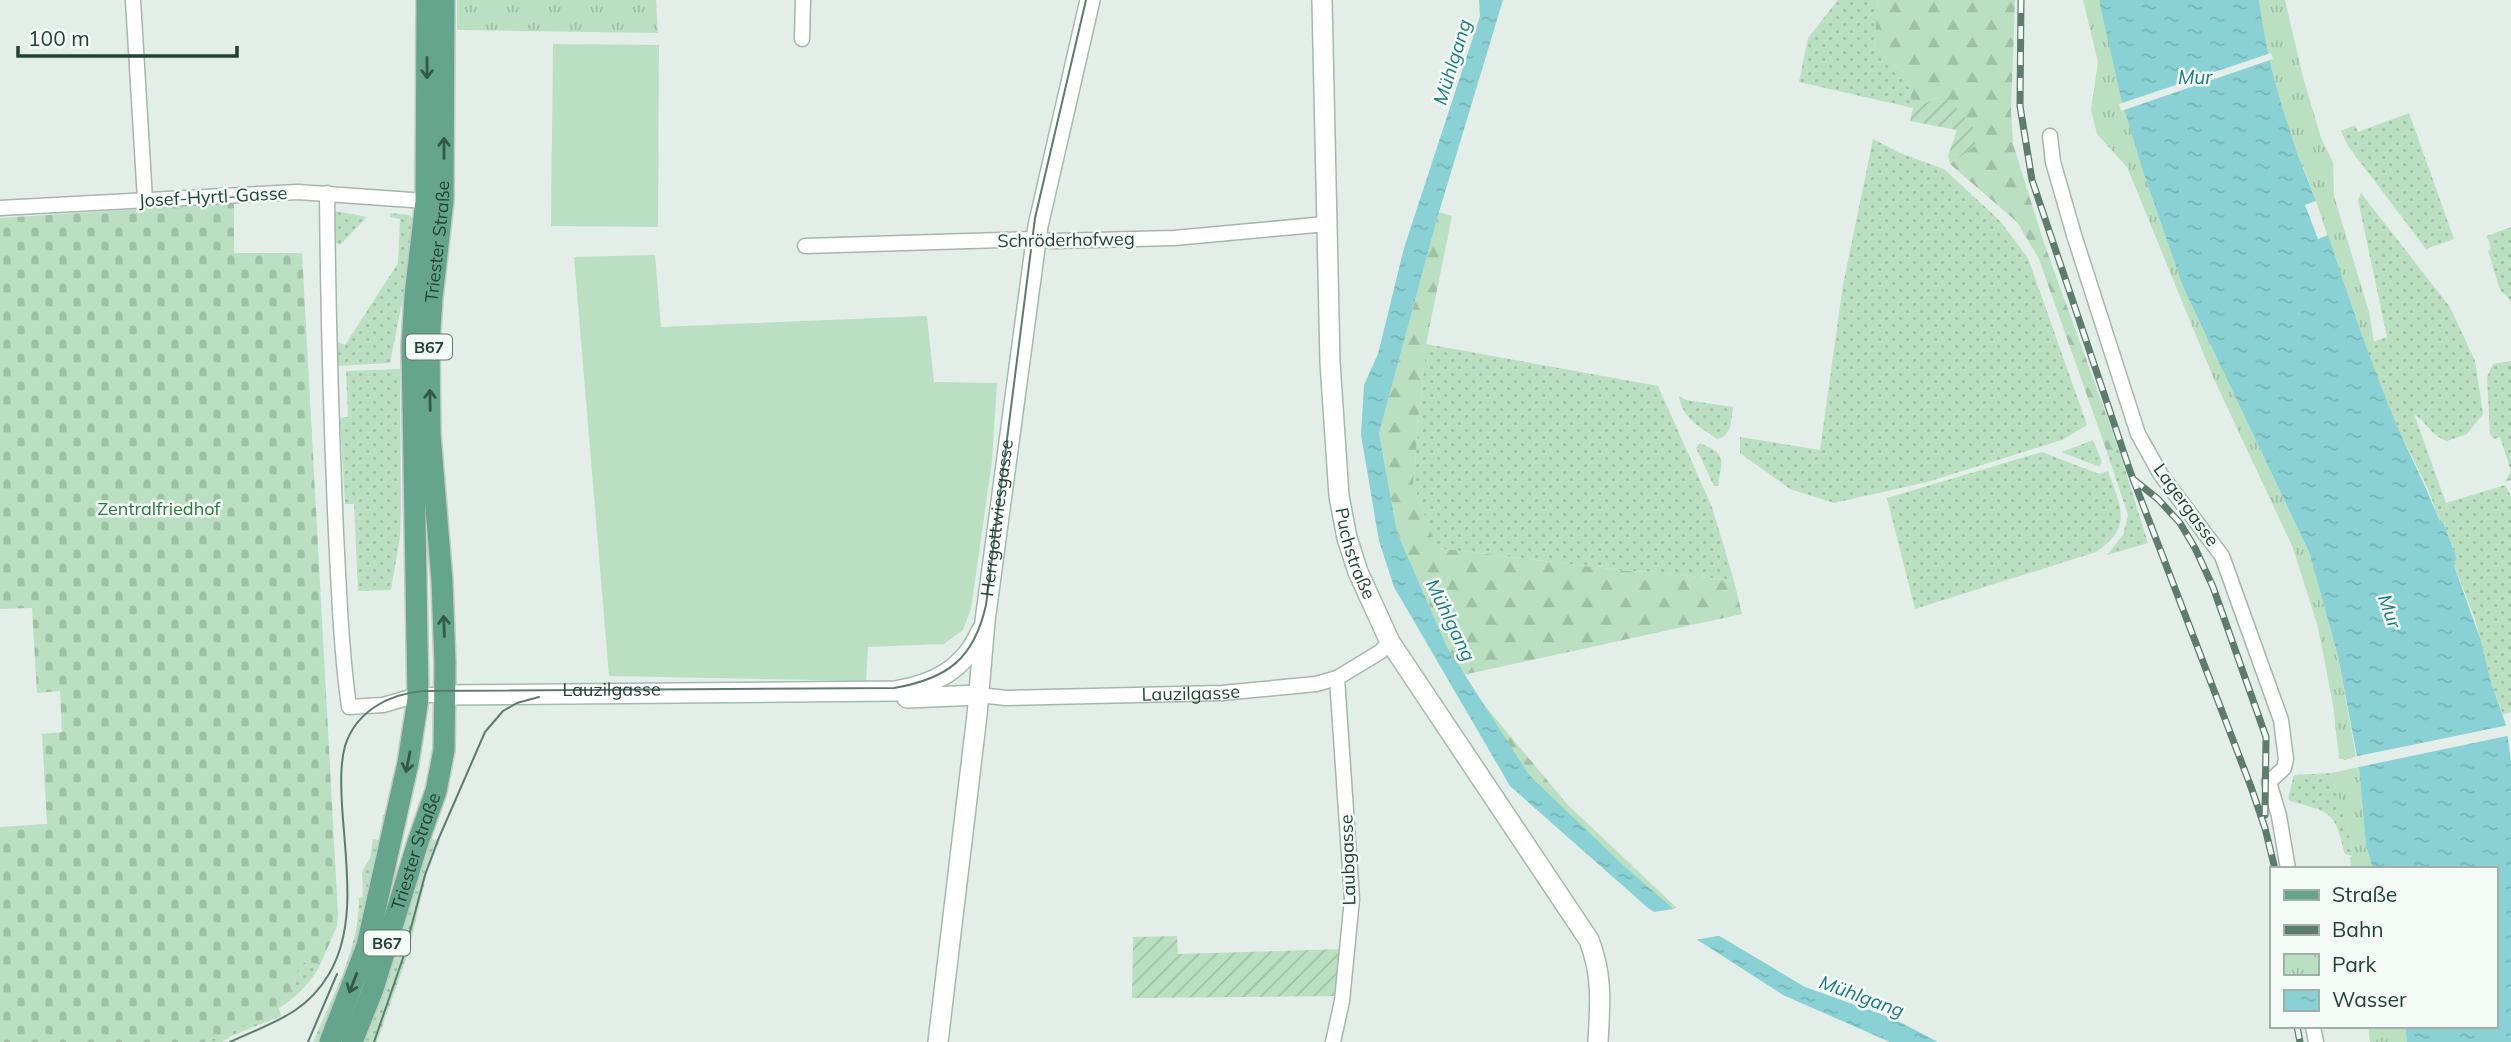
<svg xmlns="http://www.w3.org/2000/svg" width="2511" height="1042" viewBox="0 0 2511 1042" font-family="Mulish,sans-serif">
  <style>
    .grass { fill: url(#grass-dots) }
    .forest { fill: url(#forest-firs) }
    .cemetery { fill: url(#cemetery-stones) }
    .park { fill: url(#park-tufts) }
    .garden { fill: url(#garden-furrows) }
    .pitch { fill: #bbdfc1 }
    .water { fill: url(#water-ripples) }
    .pier { fill: #e3eee8 }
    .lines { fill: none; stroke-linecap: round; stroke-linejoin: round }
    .street-casing { stroke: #a5b6ae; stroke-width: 17 }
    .secondary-casing { stroke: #a1baae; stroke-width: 22 }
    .primary-casing { stroke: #c1cac6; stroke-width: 24 }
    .street { stroke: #fff; stroke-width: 14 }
    .secondary { stroke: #fff; stroke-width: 19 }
    .primary { stroke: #66a58d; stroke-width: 21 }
    .tram { stroke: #5d7b6f; stroke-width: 2 }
    .rail-casing { stroke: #5d7b6f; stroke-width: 7 }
    .rail { stroke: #f4faf6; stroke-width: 4.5; stroke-dasharray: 13; stroke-linecap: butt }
    .oneway { stroke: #33594a }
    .labels { text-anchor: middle; stroke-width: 5; stroke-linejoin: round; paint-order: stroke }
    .shield { fill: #f4faf6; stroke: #61786e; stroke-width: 2 }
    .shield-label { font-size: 16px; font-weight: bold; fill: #224034 }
    .street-label { font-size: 18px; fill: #224034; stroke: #f4faf6 }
    .park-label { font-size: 18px; fill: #2a7840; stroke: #f4faf6 }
    .water-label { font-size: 19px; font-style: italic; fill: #19797e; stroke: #f4faf6 }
  </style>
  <defs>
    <pattern id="grass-dots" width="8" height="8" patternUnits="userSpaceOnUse" patternTransform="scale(1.75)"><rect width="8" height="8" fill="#bbdfc1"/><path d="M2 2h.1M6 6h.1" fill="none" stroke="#a0c0a6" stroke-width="1.8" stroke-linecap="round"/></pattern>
    <pattern id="forest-firs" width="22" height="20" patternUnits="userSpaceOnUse" patternTransform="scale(1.75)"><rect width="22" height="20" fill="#bbdfc1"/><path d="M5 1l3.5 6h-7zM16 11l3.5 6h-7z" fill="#a0c0a6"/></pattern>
    <pattern id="cemetery-stones" width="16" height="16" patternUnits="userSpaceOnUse" patternTransform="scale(1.75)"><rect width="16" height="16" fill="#bbdfc1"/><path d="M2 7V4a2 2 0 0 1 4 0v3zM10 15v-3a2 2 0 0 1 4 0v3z" fill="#a0c0a6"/></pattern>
    <pattern id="park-tufts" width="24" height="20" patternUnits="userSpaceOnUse" patternTransform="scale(1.75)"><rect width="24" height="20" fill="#bbdfc1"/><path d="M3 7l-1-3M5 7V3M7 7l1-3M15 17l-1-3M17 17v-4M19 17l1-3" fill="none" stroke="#a0c0a6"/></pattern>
    <pattern id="garden-furrows" width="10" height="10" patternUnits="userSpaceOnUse" patternTransform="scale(1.75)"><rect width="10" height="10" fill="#bbdfc1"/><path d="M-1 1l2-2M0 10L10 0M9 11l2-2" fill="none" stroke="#a0c0a6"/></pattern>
    <pattern id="water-ripples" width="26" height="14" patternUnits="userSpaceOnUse" patternTransform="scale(1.75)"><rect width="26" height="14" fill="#89d1d4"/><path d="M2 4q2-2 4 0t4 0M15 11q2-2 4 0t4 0" fill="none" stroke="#76b4b7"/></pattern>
  </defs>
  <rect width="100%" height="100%" fill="#e3eee8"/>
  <path class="grass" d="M1838 0H1878L1874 49 1906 74 1913 108 1799 82 1808 38Z
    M2409 113 2454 239 2426 249 2348 146 2341 131 2355 125 2358 132Z
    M1873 139 1900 153 1944 169 2000 221 2028 258 2087 425 2062 440 1927 482 1834 503 1790 489 1740 453V437L1820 450 1843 285Z
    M2361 193 2450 307 2475 361 2483 414 2467 434 2447 441C2429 434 2428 423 2414 414L2446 503 2505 485 2511 496V712L2503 715 2491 682 2475 619 2453 563 2457 559 2443 522H2440L2428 489 2397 426 2364 345 2387 337 2358 200Z
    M335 211 367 217 340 245 336 243Z
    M390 213 410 215 413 220 410 262 390 363 336 366 335 341 345 345 398 263 400 219 390 217Z
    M2511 227V303L2508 297 2500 290 2488 251 2491 249 2487 236Z
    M1426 344 1658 386 1712 507 1734 581 1658 572 1627 571 1437 548 1413 484Z
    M2511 361V480L2505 482 2511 471 2500 437 2494 439 2490 434 2487 377 2493 364Z
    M400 369 401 512 400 537 391 590 358 591 354 504H345L340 418 348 417 346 371Z
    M1679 396 1686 400 1733 407C1731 421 1732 436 1717 439 1700 427 1682 418 1679 396Z
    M2093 440 2102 462 2099 467 2062 452Z
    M1700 443C1728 456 1722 457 1718 486H1714L1696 448Z
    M2118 447 2148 543 2107 555 2123 535 2128 515 2108 455Z
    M2042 452 2099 474 2108 471C2121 507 2133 527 2096 552L1915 609 1887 498Z
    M2331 773 2347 822 2353 856 2345 854C2334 811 2333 813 2290 801L2288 798 2294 775Z
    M383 815H388L354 959 325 1042H313C333 995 359 950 359 898L363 897 362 872 370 858 373 839 379 840Z
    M429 839 440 840 427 873 408 954 377 1042H362L395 952Z
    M302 963H321C311 983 298 996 279 1008L281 1016 231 1036 222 1042H204L272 1016 292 988Z"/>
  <path class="forest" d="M1878 0H2015L2011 111 2013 144 2044 243 2118 447 2108 455 2039 259 2017 222 1950 164 1974 146 1945 95 1913 108 1906 74 1874 49Z
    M1439 212 1452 216 1426 344 1413 484 1437 548 1627 571 1658 572 1734 581 1742 614 1463 675 1447 647 1397 532 1379 433Z
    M1476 695 1567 804 1677 908 1674 909 1624 866 1529 776Z"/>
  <path class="cemetery" d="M234 203V253H302L338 914 337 926 321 963H302L292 988 272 1016 204 1042H0V827L47 824 42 734 62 732 60 691 37 693 32 608 0 609V218Z"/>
  <path class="park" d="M457 0H656L658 33 457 30Z
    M2083 0H2099L2184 289 2309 552 2338 656 2356 757 2345 760 2339 758 2333 705 2318 627 2293 548 2213 377 2127 167 2097 134 2091 110 2098 62Z
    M2259 0H2285L2303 77 2321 138 2333 162 2334 196 2369 312 2374 342 2364 345 2316 201 2283 114 2264 37Z
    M2359 767 2366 846 2373 869H2351L2350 857 2353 856 2347 822 2331 773Z
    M2368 1026H2405L2407 1042H2370Z"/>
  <path class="garden" d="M1945 95 1975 129V146L1950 164 1948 156 1957 130 1910 121 1913 108Z
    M1177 936 1178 954 1343 949 1336 996 1132 998 1133 937Z"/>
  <path class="pitch" d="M553 44 659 45 658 227 551 226Z
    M655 255 661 327 927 316 934 382 997 383 992 461 971 609 963 630 944 644 868 647 866 681 609 676 574 257Z"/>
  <path class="water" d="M1479 0H1503L1439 212 1379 433 1397 532 1447 647 1529 775 1624 866 1674 909 1805 987 1894 1019 1938 1042H1890L1783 995 1648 908 1510 786 1394 587 1379 541 1361 435 1364 385 1378 354 1404 248 1480 16Z
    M2099 0H2259C2268 70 2289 135 2316 201L2305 205 2318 239 2328 235C2349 299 2370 361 2396 423 2410 456 2427 488 2440 522H2443L2457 559 2453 563 2480 638 2491 682 2506 725 2511 761V1042H2407L2405 1026H2495V869H2373L2366 846 2359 767 2338 656 2309 552 2184 289 2143 171 2121 98Z"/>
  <path class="pier" d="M2271 53 2273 59 2121 111 2119 104Z
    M2509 725 2510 734 2507 736 2359 767H2356L2353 757Z
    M1679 908 1694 918 1723 935 1690 941 1648 913Z"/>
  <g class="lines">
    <defs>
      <g id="street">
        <path d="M133 0 145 200"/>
        <path d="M802 39 803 0"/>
        <path d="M2050 136 2053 162 2074 235 2138 434 2161 475 2222 556 2281 720 2286 759 2284 768 2269 782 2279 816 2288 869"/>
        <path d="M327 193C328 306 331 419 336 533 339 591 341 649 349 707L383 705 418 695H444"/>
        <path d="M0 208 298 192 426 201"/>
        <path d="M805 246 1032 239 1054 241 1174 238 1326 224"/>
        <path id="s1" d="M979 695 1006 698 1222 693 1316 684 1337 678 1380 652 1390 642"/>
        <path d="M2313 1026 2316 1042"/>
        <path d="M1333 1042 1342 1001 1352 899 1337 678"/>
      </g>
      <g id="secondary">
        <path id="s2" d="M1322 0 1330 362 1339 496 1347 538 1358 572 1390 642 1589 940C1603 976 1600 1004 1598 1042"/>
        <path d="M444 695 895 691C934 685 965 669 981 631"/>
        <path d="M907 698 979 695"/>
        <path d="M938 1042 977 715 985 621 1038 226 1090 0"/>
      </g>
      <g id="primary">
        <path d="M330 1042 367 946 408 763 418 699 412 346 415 295 426 201 427 0"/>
        <path id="s3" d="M352 1042 373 989 418 842 436 791 444 750 445 664 442 581 430 434 429 344 432 298 443 201 444 0"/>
      </g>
    </defs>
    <use href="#street" class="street-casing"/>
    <use href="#secondary" class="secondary-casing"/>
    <use href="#primary" class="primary-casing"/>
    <use href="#street" class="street"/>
    <use href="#secondary" class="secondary"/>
    <use href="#primary" class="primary"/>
    <g class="tram">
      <path id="s4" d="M230 1042C270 1023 305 1015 329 974 358 925 345 859 342 805 341 786 340 765 345 746 356 711 389 694 423 691L894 688C947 679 974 659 986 605L1035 218 1086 0"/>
      <path d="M308 1042 337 974"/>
      <path d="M374 1042 403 958 425 875 438 840 485 732 503 711 517 703 539 697"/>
    </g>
    <defs>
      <path id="rail" d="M2021 0 2020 106 2032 180 2130 471 2251 787 2265 828 2275 869
        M2133 479 2158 499 2180 523 2195 548 2213 587 2266 737 2265 815
        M2297 1026 2300 1042"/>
    </defs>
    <use href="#rail" class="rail-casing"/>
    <use href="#rail" class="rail"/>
  </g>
  <defs><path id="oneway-shaft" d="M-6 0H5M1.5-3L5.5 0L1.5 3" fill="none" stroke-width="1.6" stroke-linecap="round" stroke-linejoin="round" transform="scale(1.75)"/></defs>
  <g class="oneway">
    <use href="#oneway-shaft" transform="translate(427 68) rotate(90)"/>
    <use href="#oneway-shaft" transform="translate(444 148) rotate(-90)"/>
    <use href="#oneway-shaft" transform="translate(430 400) rotate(-91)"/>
    <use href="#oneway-shaft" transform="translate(444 626) rotate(-92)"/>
    <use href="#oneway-shaft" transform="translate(408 762) rotate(101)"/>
    <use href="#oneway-shaft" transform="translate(353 983) rotate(111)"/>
  </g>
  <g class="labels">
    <g class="shield">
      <rect x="406" y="334.5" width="46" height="25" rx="5"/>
      <rect x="364" y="930.5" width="46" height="25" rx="5"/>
    </g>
    <g class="shield-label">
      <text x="429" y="353">B67</text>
      <text x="387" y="949">B67</text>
    </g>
    <g class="street-label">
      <text transform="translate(213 197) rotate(-3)" y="6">Josef-Hyrtl-Gasse</text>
      <text transform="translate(1066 240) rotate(-1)" y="6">Schröderhofweg</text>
      <text dy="6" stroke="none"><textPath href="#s3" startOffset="816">Triester Straße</textPath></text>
      <text transform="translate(2186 505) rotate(54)" y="6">Lagergasse</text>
      <text dy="6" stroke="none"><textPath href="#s4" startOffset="1148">Herrgottwiesgasse</textPath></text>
      <text dy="6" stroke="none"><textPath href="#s2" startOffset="556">Puchstraße</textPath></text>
      <text dy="6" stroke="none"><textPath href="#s1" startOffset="212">Lauzilgasse</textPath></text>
      <text dy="6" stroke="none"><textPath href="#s4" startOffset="644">Lauzilgasse</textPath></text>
      <text dy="6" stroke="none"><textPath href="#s3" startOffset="201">Triester Straße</textPath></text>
      <text transform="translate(1348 860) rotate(-92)" y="6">Laubgasse</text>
    </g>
    <g class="park-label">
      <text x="159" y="515">Zentralfriedhof</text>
    </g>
    <g class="water-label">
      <text transform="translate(1452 62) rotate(-73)" y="7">Mühlgang</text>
      <text x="2195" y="84">Mur</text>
      <text transform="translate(2390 611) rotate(71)" y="7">Mur</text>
      <text transform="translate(1451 620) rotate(64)" y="7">Mühlgang</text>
      <text transform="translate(1862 996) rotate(20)" y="7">Mühlgang</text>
    </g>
  </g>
  <rect x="2270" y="867" width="228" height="161" fill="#f4faf6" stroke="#a0b0a8" stroke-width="2"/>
  <rect x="2284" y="890" width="35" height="10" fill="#66a58d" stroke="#a0b0a8" stroke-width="2"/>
  <text x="2332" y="902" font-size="21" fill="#224034">Straße</text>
  <rect x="2284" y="925" width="35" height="10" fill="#5d7b6f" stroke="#a0b0a8" stroke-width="2"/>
  <text x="2332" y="937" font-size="21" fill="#224034">Bahn</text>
  <rect x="2284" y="954" width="35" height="21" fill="url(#park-tufts)" stroke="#a0b0a8" stroke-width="2"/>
  <text x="2332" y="972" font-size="21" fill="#224034">Park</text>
  <rect x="2284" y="990" width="35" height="21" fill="url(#water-ripples)" stroke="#a0b0a8" stroke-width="2"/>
  <text x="2332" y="1007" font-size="21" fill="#224034">Wasser</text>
  <path d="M18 46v10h219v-10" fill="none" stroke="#224034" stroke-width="3.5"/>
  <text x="28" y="46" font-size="21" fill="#224034" stroke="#f4faf6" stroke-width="5" paint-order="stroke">100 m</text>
</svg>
